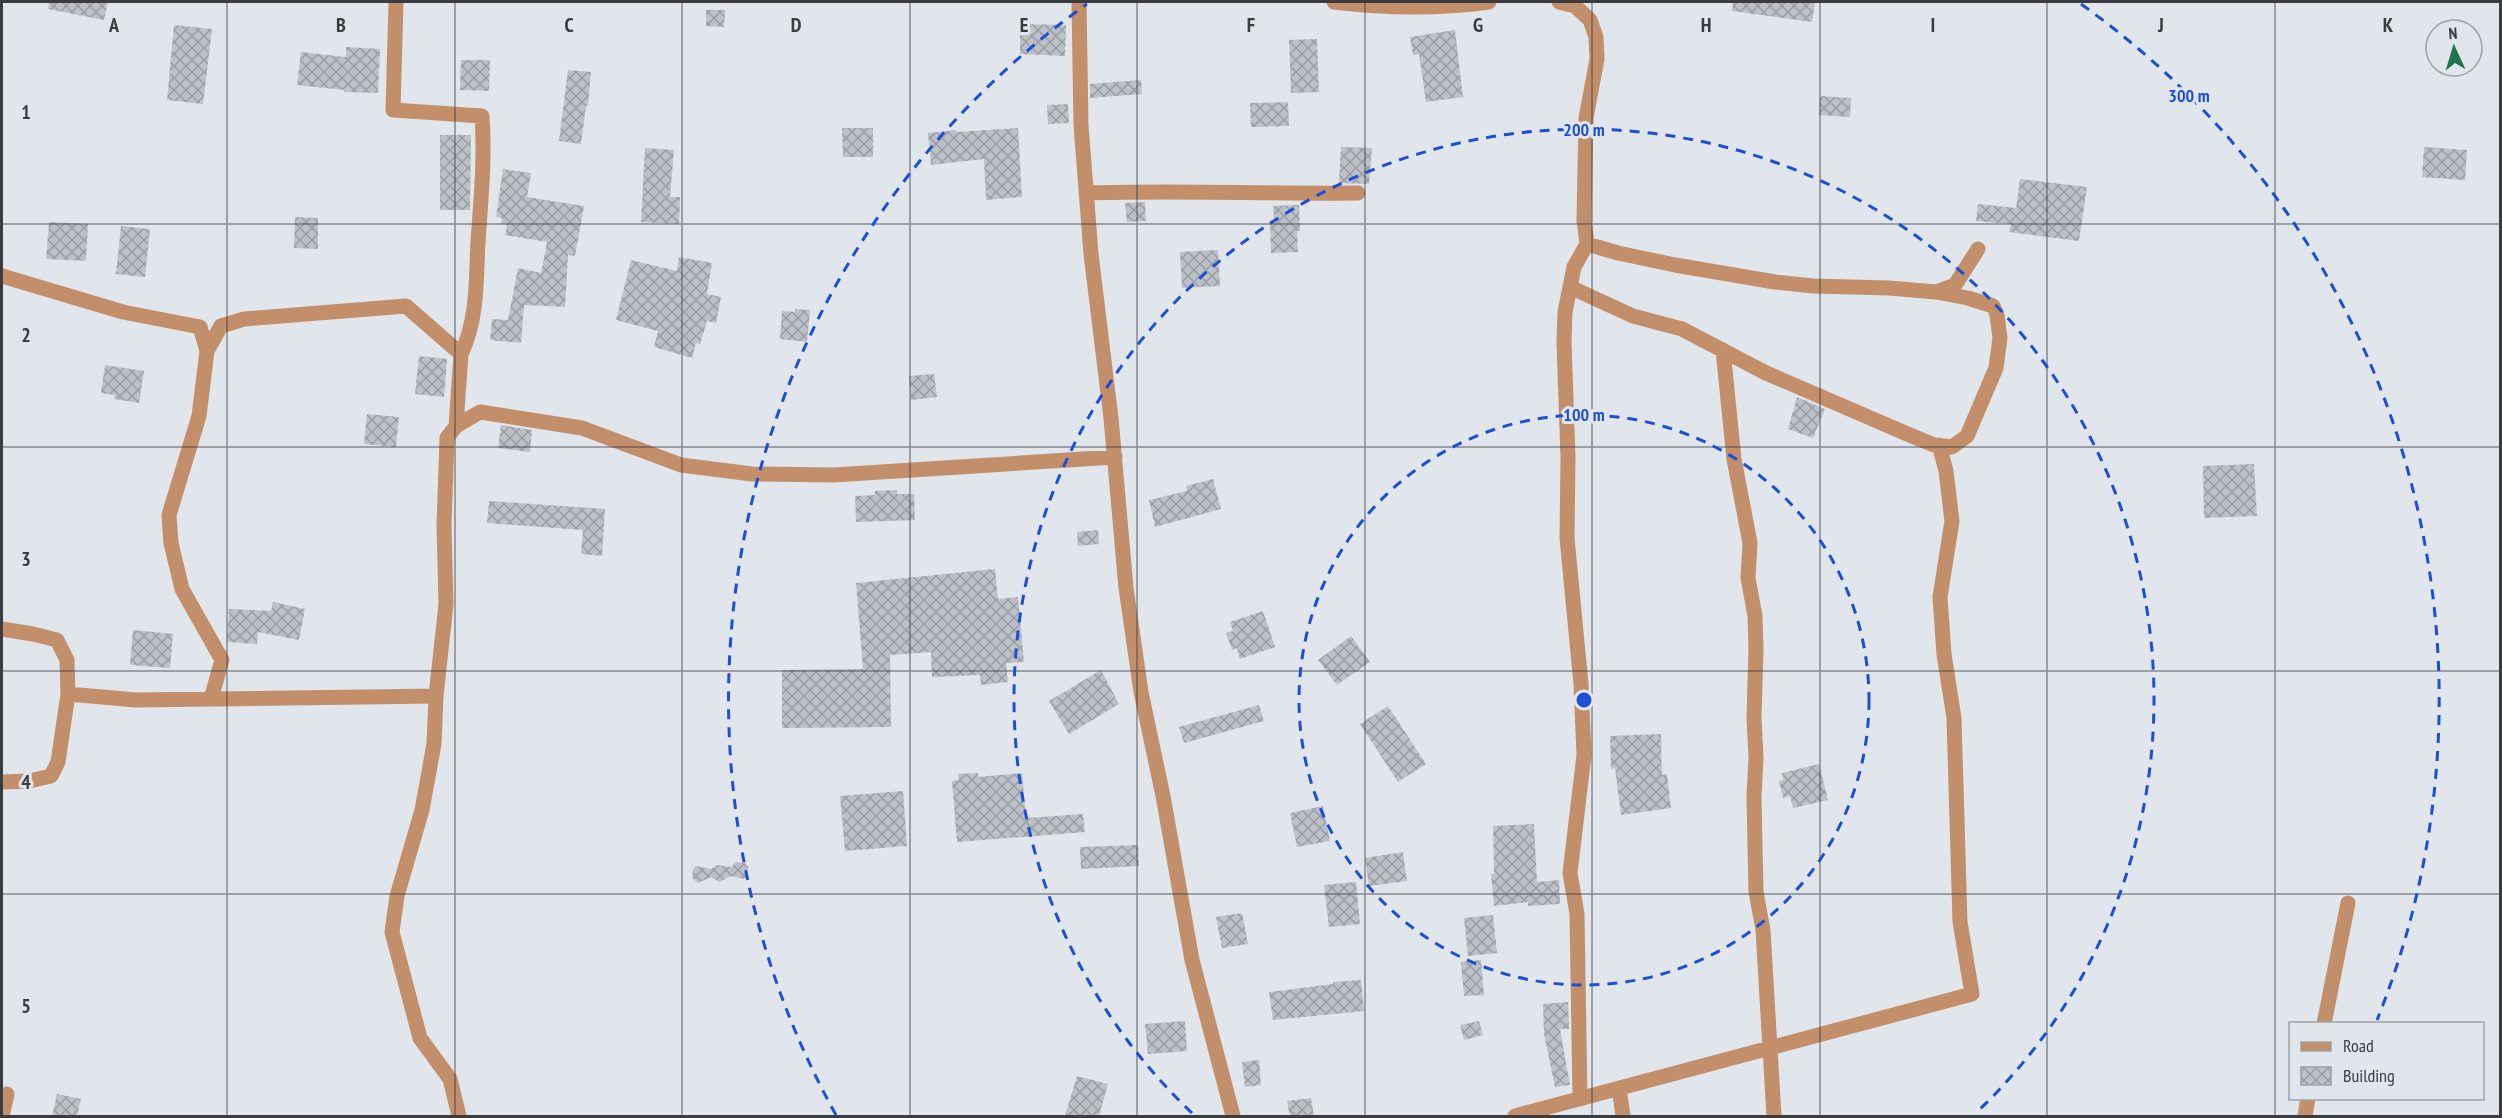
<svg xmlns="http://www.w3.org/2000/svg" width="2502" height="1118" viewBox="0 0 2502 1118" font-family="'PT Sans Narrow',sans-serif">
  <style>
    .building { fill: url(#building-cross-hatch) }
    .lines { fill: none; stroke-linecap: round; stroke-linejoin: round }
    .minor { stroke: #c38e6a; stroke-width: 15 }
    .grid { fill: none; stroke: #3a3c3f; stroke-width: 1.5; stroke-opacity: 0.55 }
    .ring { fill: none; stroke: #1d4ed8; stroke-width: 3; stroke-dasharray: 10 8 }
    .grid-label { font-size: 20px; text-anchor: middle; font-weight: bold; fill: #3a3c3f; stroke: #e1e6ed; stroke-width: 6; stroke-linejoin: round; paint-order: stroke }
    .centre { fill: #1d4ed8; stroke: #e1e6ed; stroke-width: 3 }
    .ring-label { font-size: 18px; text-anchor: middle; font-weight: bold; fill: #1d4ed8; stroke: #e1e6ed; stroke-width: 6; stroke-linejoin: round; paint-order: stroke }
  </style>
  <defs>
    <pattern id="building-cross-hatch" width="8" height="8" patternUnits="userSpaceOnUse" patternTransform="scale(1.5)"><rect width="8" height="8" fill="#bcc1c7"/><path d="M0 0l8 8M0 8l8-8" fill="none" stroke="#9a9ea3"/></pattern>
  </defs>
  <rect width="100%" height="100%" fill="#e1e6ed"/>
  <path class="building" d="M49 2H108L104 20 48 9Z
    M1733 2H1815L1812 22 1732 11Z
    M706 10H725L724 27 706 26Z
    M1020 24 1066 25 1065 56 1020 54Z
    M174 25 212 29 203 104 167 100Z
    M1455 30 1463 97 1426 102 1419 54 1413 55 1410 37Z
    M1317 39 1319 92 1291 93 1289 40Z
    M346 47 380 49 378 93 344 92V90L297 85 301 52 346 57Z
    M461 60H490L489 91 460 90Z
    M568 70 591 72 588 106H586L581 144 559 141Z
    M1141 80 1142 94 1090 98V84Z
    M1820 96 1851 98 1850 117 1819 115Z
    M1288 102 1289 126 1251 127 1250 103Z
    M1068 104 1069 123 1048 124 1047 105Z
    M842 128H873V157H843Z
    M1018 128 1022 197 986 200 984 159 931 165 928 133 956 130V132Z
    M440 135H471L470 210H440Z
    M1341 147 1372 148 1369 184 1339 183Z
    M2424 147 2467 150 2465 180 2422 177Z
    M645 148 674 150 670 197H680L679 224 641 222Z
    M503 169 531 173 527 197 584 206 575 256 568 255 565 307 524 305 521 343 490 340 492 319 508 320 518 268 541 273 547 242 505 235 507 225 501 224 502 218 496 217Z
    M2020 179 2087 187 2079 241 2009 232 2011 224 1976 221 1978 204 2016 208Z
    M1145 202 1146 221 1127 222 1125 203Z
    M1299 205 1300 231H1297L1298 252 1271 253 1270 220H1274L1273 206Z
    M295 217 318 218V249L294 248Z
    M49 222 88 224 86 261 46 259Z
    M121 226 150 229 145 277 116 274Z
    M1218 250 1220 286 1182 288 1180 252Z
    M679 257 712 263 707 294 721 297 716 323 707 321 700 344 696 343 692 358 654 347 658 331 616 320 631 260 677 271Z
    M795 309 810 310 807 342 780 339 782 311 795 312Z
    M419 356 447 359 444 397 415 394Z
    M105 365 144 371 139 403 114 399 115 395 101 393Z
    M934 374 937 397 911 400 909 376Z
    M1797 397 1825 409 1813 438 1788 429Z
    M367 414 399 417 396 447 364 444Z
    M501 425 532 430 530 452 498 448Z
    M2254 464 2257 516 2204 518 2203 466Z
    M1213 479 1221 509 1155 527 1149 500 1187 491 1186 486Z
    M897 490V494H914L915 520 856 522 855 496 875 495V491Z
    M489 501 605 509 602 556 581 554 583 530 487 523Z
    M1098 530 1099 544 1078 546 1077 532Z
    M995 569 998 599 1018 597 1024 662 1006 663 1008 682 981 685 980 675 932 677 931 652 890 655 891 727 782 728V670L863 669 856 583Z
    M273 602 305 609 299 640 258 632 257 644 227 642 229 609 271 611Z
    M1263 611 1275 647 1240 659 1237 648 1232 650 1226 633 1233 631 1230 622Z
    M133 630 173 634 170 668 130 665Z
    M1351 636 1370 662 1337 685 1318 660Z
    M1101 670 1119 704 1069 734 1049 701Z
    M1259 705 1264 721 1184 743 1179 727Z
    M1388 706 1426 764 1398 782 1360 724Z
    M1661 734 1662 775 1667 774 1671 808 1621 815 1615 768 1611 769 1610 736Z
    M1819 764 1828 800 1793 808 1790 796 1783 798 1779 781 1783 780 1782 773Z
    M978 773V777L1022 773 1026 818 1083 814 1085 832 957 842 952 781 959 780 958 774Z
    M903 791 907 846 845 851 840 796Z
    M1323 806 1330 841 1297 847 1290 813Z
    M1534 824 1537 882 1559 880 1560 904 1528 906V902L1494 906 1491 874H1494L1493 826Z
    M1138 845 1139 866 1081 869 1080 847Z
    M1403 852 1407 881 1369 886 1365 858Z
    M736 862 745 863 748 867 747 876 743 879 731 876 719 882 711 877 698 883 692 878 693 869 696 866 711 869 717 865 731 867Z
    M1356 882 1360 924 1329 927 1324 885Z
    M1242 913 1248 944 1222 948 1216 917Z
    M1493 915 1497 953 1468 956 1464 918Z
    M1481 960 1484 995 1464 996 1461 962Z
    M1361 980 1364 1011 1273 1020 1269 992 1333 984V982Z
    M1568 1002 1569 1029H1560L1570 1085 1555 1087 1544 1034 1543 1004Z
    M1185 1021 1187 1051 1148 1054 1145 1024Z
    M1479 1021 1483 1035 1464 1040 1460 1025Z
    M1259 1060 1261 1085 1245 1087 1242 1062Z
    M1077 1076 1108 1084 1099 1116H1065Z
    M57 1094 81 1099 77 1116H52Z
    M1311 1098 1314 1116H1290L1287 1101Z"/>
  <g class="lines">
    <path class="minor" d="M396 2 393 110 482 116C485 158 481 199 478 241 476 279 478 319 461 354
      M1079 2 1081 125 1091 254 1111 418 1126 588 1141 692 1163 796 1192 960 1233 1116
      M1334 2C1384 8 1438 9 1489 2
      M1559 2 1575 6 1590 20 1596 37 1597 59 1586 118 1584 220 1587 244 1574 267 1565 312 1564 342 1568 457 1567 538 1581 684 1584 755 1570 873 1577 914 1580 1099
      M1086 193C1177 190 1268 194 1358 193
      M1587 244 1618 253 1675 265 1775 282 1813 286 1889 288 1936 292 1955 285 1978 249
      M2 276 123 312 200 327 207 351 199 416 169 515 171 543 182 589 222 660 211 699
      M1570 287 1633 316 1682 329 1766 373 1905 433 1934 445 1952 447 1967 436 1996 368 2000 338 1997 315 1993 306 1968 298 1936 292
      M1723 350 1734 459 1750 543 1748 578 1755 616 1756 649 1754 717 1756 758 1754 797 1756 892 1763 930 1774 1116
      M207 351 221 326 244 319 406 306 461 354 456 426
      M2 629 33 634 57 640 67 660 68 694 136 700 436 696 434 744 422 810 397 896 392 932 420 1038 450 1079 459 1116
      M436 696 446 604 444 525 447 438 456 426 480 412 582 428 681 465 752 474 834 475 1115 457
      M2 782 29 781 51 776 58 762 68 694
      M2324 1024 2348 903
      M1619 1088 1623 1116
      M2 1116 7 1094
      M1515 1116 1972 994 1960 922 1954 718 1944 654 1940 597 1952 521 1946 471 1939 445
      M2305 1116 2308 1098"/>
  </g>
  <path class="grid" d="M227 2V1116M455 2V1116M682 2V1116M910 2V1116M1137 2V1116M1365 2V1116M1592 2V1116M1820 2V1116M2047 2V1116M2275 2V1116M2 224H2500M2 447H2500M2 671H2500M2 894H2500"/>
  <g class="ring">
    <circle cx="1584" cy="700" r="285"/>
    <path d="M1192 1113A570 570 0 1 1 1976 1113"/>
    <path d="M836 1115A855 855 0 0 1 1087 4M2081 4A855 855 0 0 1 2377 1020"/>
  </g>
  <g class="grid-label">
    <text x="114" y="32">A</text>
    <text x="341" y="32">B</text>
    <text x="569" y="32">C</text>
    <text x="796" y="32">D</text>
    <text x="1024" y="32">E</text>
    <text x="1251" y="32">F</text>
    <text x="1478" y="32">G</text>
    <text x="1706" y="32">H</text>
    <text x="1933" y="32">I</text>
    <text x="2161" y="32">J</text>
    <text x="2388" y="32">K</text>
    <text x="26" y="119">1</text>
    <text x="26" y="342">2</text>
    <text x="26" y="566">3</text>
    <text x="26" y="789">4</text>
    <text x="26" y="1013">5</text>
  </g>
  <circle cx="1584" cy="700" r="9" class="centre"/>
  <g class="ring-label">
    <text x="2189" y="102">300 m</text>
    <text x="1584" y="136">200 m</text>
    <text x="1584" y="421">100 m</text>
  </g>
  <rect width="2502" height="1118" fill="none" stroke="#3a3c3f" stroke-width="6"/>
  <rect x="2289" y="1022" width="195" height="78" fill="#e1e6ed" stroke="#9ea2a7" stroke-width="1.5"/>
  <rect x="2301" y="1042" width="30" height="9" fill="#c38e6a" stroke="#9ea2a7" stroke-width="1.5"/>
  <text x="2343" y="1052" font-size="18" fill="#3a3c3f">Road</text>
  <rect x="2301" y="1067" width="30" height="18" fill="url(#building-cross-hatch)" stroke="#9ea2a7" stroke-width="1.5"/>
  <text x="2343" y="1082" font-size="18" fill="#3a3c3f">Building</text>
  <g transform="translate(2454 48) rotate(356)"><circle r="28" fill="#e1e6ed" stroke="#9ea2a7" stroke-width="1.5"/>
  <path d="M0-4.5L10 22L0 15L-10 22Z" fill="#217649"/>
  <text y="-9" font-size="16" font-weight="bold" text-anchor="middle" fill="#3a3c3f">N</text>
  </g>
</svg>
